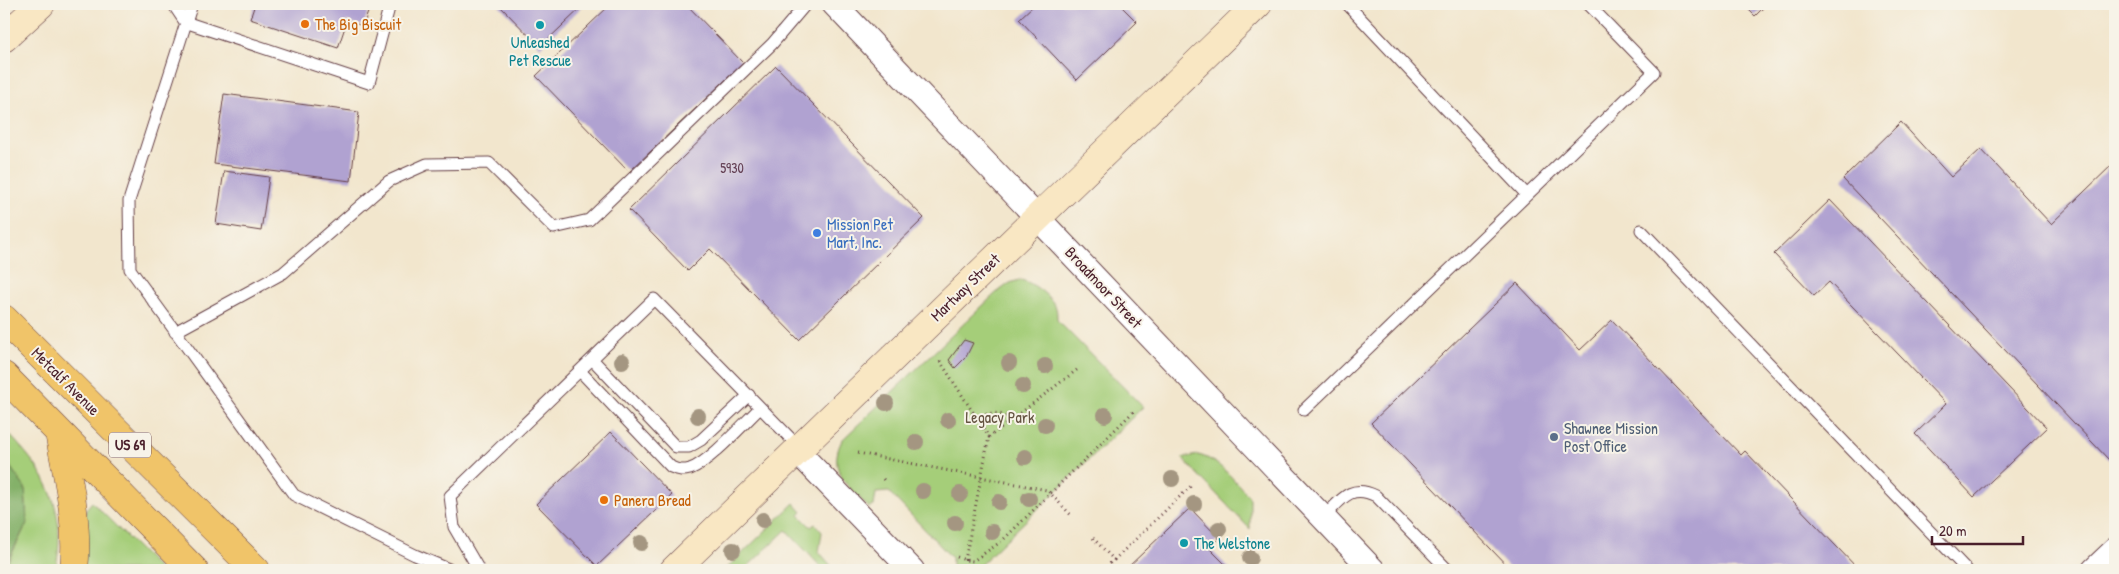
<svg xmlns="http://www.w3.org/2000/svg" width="2119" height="574" viewBox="0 0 2119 574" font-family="'Patrick Hand',sans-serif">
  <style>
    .green { fill: #a5ce79; stroke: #787652 }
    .forest { fill: #84b169; stroke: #67684a }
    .building { fill: #b0a2d1 }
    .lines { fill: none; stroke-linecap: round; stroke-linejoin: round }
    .lane-casing { stroke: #633d43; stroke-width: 13 }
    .street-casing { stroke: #633d43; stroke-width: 26 }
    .secondary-casing { stroke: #633d43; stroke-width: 29 }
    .highway-casing { stroke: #633d43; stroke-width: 29 }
    .path { stroke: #633d43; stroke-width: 3; stroke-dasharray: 1 4; stroke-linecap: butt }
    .lane { stroke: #fff; stroke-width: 11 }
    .street { stroke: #fff; stroke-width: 24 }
    .secondary { stroke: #f9e7c3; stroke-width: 28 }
    .highway { stroke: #f0c469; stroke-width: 28 }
    .tree { fill: #a49681 }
    .food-dot { fill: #e8710a; stroke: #f7f3e8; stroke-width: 2 }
    .culture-dot { fill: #0f9aa8; stroke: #f7f3e8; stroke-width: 2 }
    .shop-dot { fill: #3f7fe0; stroke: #f7f3e8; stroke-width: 2 }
    .service-dot { fill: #5c6f8a; stroke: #f7f3e8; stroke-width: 2 }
    .labels { text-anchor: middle; stroke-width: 4; stroke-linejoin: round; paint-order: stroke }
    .number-label { font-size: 14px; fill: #644054 }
    .shield { fill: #f7f3e8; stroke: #7e5f64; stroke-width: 1 }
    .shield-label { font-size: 15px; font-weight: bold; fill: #4a1f2b }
    .food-label { font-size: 16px; fill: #c56008; stroke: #f7f3e8; text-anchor: start }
    .culture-label { font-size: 16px; fill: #0d838f; stroke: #f7f3e8 }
    .shop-label { font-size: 16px; fill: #366cbe; stroke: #f7f3e8; text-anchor: start }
    .street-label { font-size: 16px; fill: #4a1f2b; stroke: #f7f3e8 }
    .park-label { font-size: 16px; fill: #655442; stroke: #f7f3e8 }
    .service-label { font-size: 16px; fill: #4e5e75; stroke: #f7f3e8; text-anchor: start }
  </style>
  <rect width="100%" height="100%" fill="#f7f3e8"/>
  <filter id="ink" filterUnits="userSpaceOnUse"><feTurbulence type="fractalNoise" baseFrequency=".02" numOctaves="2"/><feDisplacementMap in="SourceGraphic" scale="10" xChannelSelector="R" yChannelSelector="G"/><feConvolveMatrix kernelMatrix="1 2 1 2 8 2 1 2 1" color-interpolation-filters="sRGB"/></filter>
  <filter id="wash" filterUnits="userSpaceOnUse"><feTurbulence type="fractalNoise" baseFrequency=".0096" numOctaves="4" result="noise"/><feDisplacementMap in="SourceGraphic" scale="20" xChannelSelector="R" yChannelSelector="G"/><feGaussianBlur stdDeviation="1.12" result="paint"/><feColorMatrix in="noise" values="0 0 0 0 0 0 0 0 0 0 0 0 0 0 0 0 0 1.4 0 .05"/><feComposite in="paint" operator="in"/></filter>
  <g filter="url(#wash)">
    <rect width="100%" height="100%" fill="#f2e6cd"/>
    <path class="green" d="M1019 280C1030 280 1052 297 1056 308 1057 311 1057 316 1057 320L1143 407 975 570H952V558L889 492 876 493 874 506 869 508C849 486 826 472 842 440L996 293 1010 283Z
      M4 429C35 461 58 488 59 536 59 547 58 559 55 570H4L27 523 25 488 4 458Z
      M1198 455C1220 460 1233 480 1248 495L1250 499V529L1182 458Z
      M92 502 160 570H84L86 509Z
      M794 503 802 512 799 515 811 527 815 524 822 532 819 552 835 570H824L786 530 744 570H725Z"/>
    <path class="forest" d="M4 458 25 488 27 523 4 568Z"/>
    <g id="blocks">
      <path class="building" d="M255 4H371L363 26 347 21 338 48 250 19Z
        M498 4H585L540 47Z
        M611 4H686L743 63 629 172 536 76Z
        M1035 4H1119L1137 22 1077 80 1019 19Z
        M1743 4H1766V5L1755 16Z
        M776 66 924 218 799 340 710 249 688 271 629 210Z
        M224 94 359 112 351 181 214 164Z
        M1901 122 1951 177 1981 149 2051 224 2115 162V453L2109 460 1843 179Z
        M224 171 269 177 261 231 216 224Z
        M1830 200 2047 428 1974 497 1915 434 1946 404 1829 282 1814 296 1774 254Z
        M1517 283 1580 350 1612 320 1741 455 1745 451 1859 570H1511L1371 423Z
        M964 340 973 343 966 357 955 368 949 360Z
        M611 432 672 495 597 566 536 504Z
        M1190 508 1219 538 1209 548 1231 570H1125Z"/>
    </g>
  </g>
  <g filter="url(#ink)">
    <use href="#blocks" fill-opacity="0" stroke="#633d43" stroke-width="1"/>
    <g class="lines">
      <defs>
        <path id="lane" d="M173 4 185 22 369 83 390 4
          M192 4 129 201 130 269 294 495 415 555 451 570
          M1347 4 1527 195 1654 72 1588 4
          M1641 230 1967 570
          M175 332 283 273 389 181 427 164 489 163 554 228 589 220 772 44 806 4
          M592 359 676 447H689L701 440 749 395
          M580 371 671 467C678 470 682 471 690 469 710 462 744 423 760 408
          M1304 410 1527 195
          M1323 518C1341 500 1350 483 1376 496L1448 570
          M479 570 454 527 450 496 654 299 800 448"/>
        <path id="street" d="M834 4 1373 570
          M797 451 912 570
          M2094 570 2115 550"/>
        <path id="secondary" d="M4 38 41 4
          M674 570 1258 4"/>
        <path id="highway" d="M4 319 256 570
          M4 376 194 570
          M59 433C68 478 79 524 74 570"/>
      </defs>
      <use href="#lane" class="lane-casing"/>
      <use href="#street" class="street-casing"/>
      <use href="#secondary" class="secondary-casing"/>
      <use href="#highway" class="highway-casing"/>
      <path class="path" d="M940 361 989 437 1078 369
        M976 417C988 412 1000 411 1012 420
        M858 453 1047 490 1071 515
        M883 479 886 483
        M1093 538 1114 560 1102 570
        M957 557 965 560 973 561 1002 541 1134 411
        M965 560 989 437
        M1114 560 1193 484"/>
      <use href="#lane" class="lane"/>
      <use href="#street" class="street"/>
      <use href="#secondary" class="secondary"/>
      <use href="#highway" class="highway"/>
    </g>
    <g class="tree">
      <circle cx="622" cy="361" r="8"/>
      <circle cx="1009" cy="363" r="8"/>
      <circle cx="1045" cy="366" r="8"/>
      <circle cx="1023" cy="386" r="8"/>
      <circle cx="886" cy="403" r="8"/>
      <circle cx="1105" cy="415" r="8"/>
      <circle cx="698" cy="416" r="8"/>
      <circle cx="948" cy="420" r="8"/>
      <circle cx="1045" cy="425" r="8"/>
      <circle cx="916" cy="442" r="8"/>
      <circle cx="1025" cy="457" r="8"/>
      <circle cx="1172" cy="479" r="8"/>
      <circle cx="923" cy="491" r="8"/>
      <circle cx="960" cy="494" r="8"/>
      <circle cx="1029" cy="499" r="8"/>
      <circle cx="999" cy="502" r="8"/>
      <circle cx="1194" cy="504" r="8"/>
      <circle cx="763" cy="520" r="8"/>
      <circle cx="955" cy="523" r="8"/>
      <circle cx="1219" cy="529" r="8"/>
      <circle cx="992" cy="532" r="8"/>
      <circle cx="641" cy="543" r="8"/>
      <circle cx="733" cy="550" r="8"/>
      <circle cx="1250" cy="558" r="8"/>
    </g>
  </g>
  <g class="food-dot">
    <circle cx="305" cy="24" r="5"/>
    <circle cx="604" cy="500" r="5"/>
  </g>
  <g class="culture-dot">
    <circle cx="540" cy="25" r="5"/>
    <circle cx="1184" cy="543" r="5"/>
  </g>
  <circle class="shop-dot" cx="817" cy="233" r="5"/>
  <circle class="service-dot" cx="1554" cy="437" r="5"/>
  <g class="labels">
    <g class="number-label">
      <text x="732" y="173">5930</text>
    </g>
    <rect class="shield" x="109" y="432.5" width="42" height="25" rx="4"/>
    <g class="shield-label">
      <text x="130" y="450">US 69</text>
    </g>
    <g class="food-label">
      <text x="315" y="30">The Big Biscuit</text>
      <text x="614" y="506">Panera Bread</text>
    </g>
    <g class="culture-label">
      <text x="540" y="48">Unleashed<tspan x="540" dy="18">Pet Rescue</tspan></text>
      <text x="1194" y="549" text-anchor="start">The Welstone</text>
    </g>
    <g class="shop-label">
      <text x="827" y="230">Mission Pet<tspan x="827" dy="18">Mart, Inc.</tspan></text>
    </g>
    <g class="street-label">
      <text transform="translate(965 287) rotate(-44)" y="6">Martway Street</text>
      <text transform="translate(1104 287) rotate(47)" y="6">Broadmoor Street</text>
      <text transform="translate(66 381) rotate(45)" y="6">Metcalf Avenue</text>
    </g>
    <g class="park-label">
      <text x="1000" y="423">Legacy Park</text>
    </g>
    <g class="service-label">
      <text x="1564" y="434">Shawnee Mission<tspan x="1564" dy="18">Post Office</tspan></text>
    </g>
  </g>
  <rect width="2119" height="574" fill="none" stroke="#f7f3e8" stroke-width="20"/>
  <path d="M1932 536v8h91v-8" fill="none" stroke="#4a1f2b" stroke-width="2.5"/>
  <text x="1939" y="536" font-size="15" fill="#4a1f2b" stroke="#f7f3e8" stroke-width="4" paint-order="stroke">20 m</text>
</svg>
